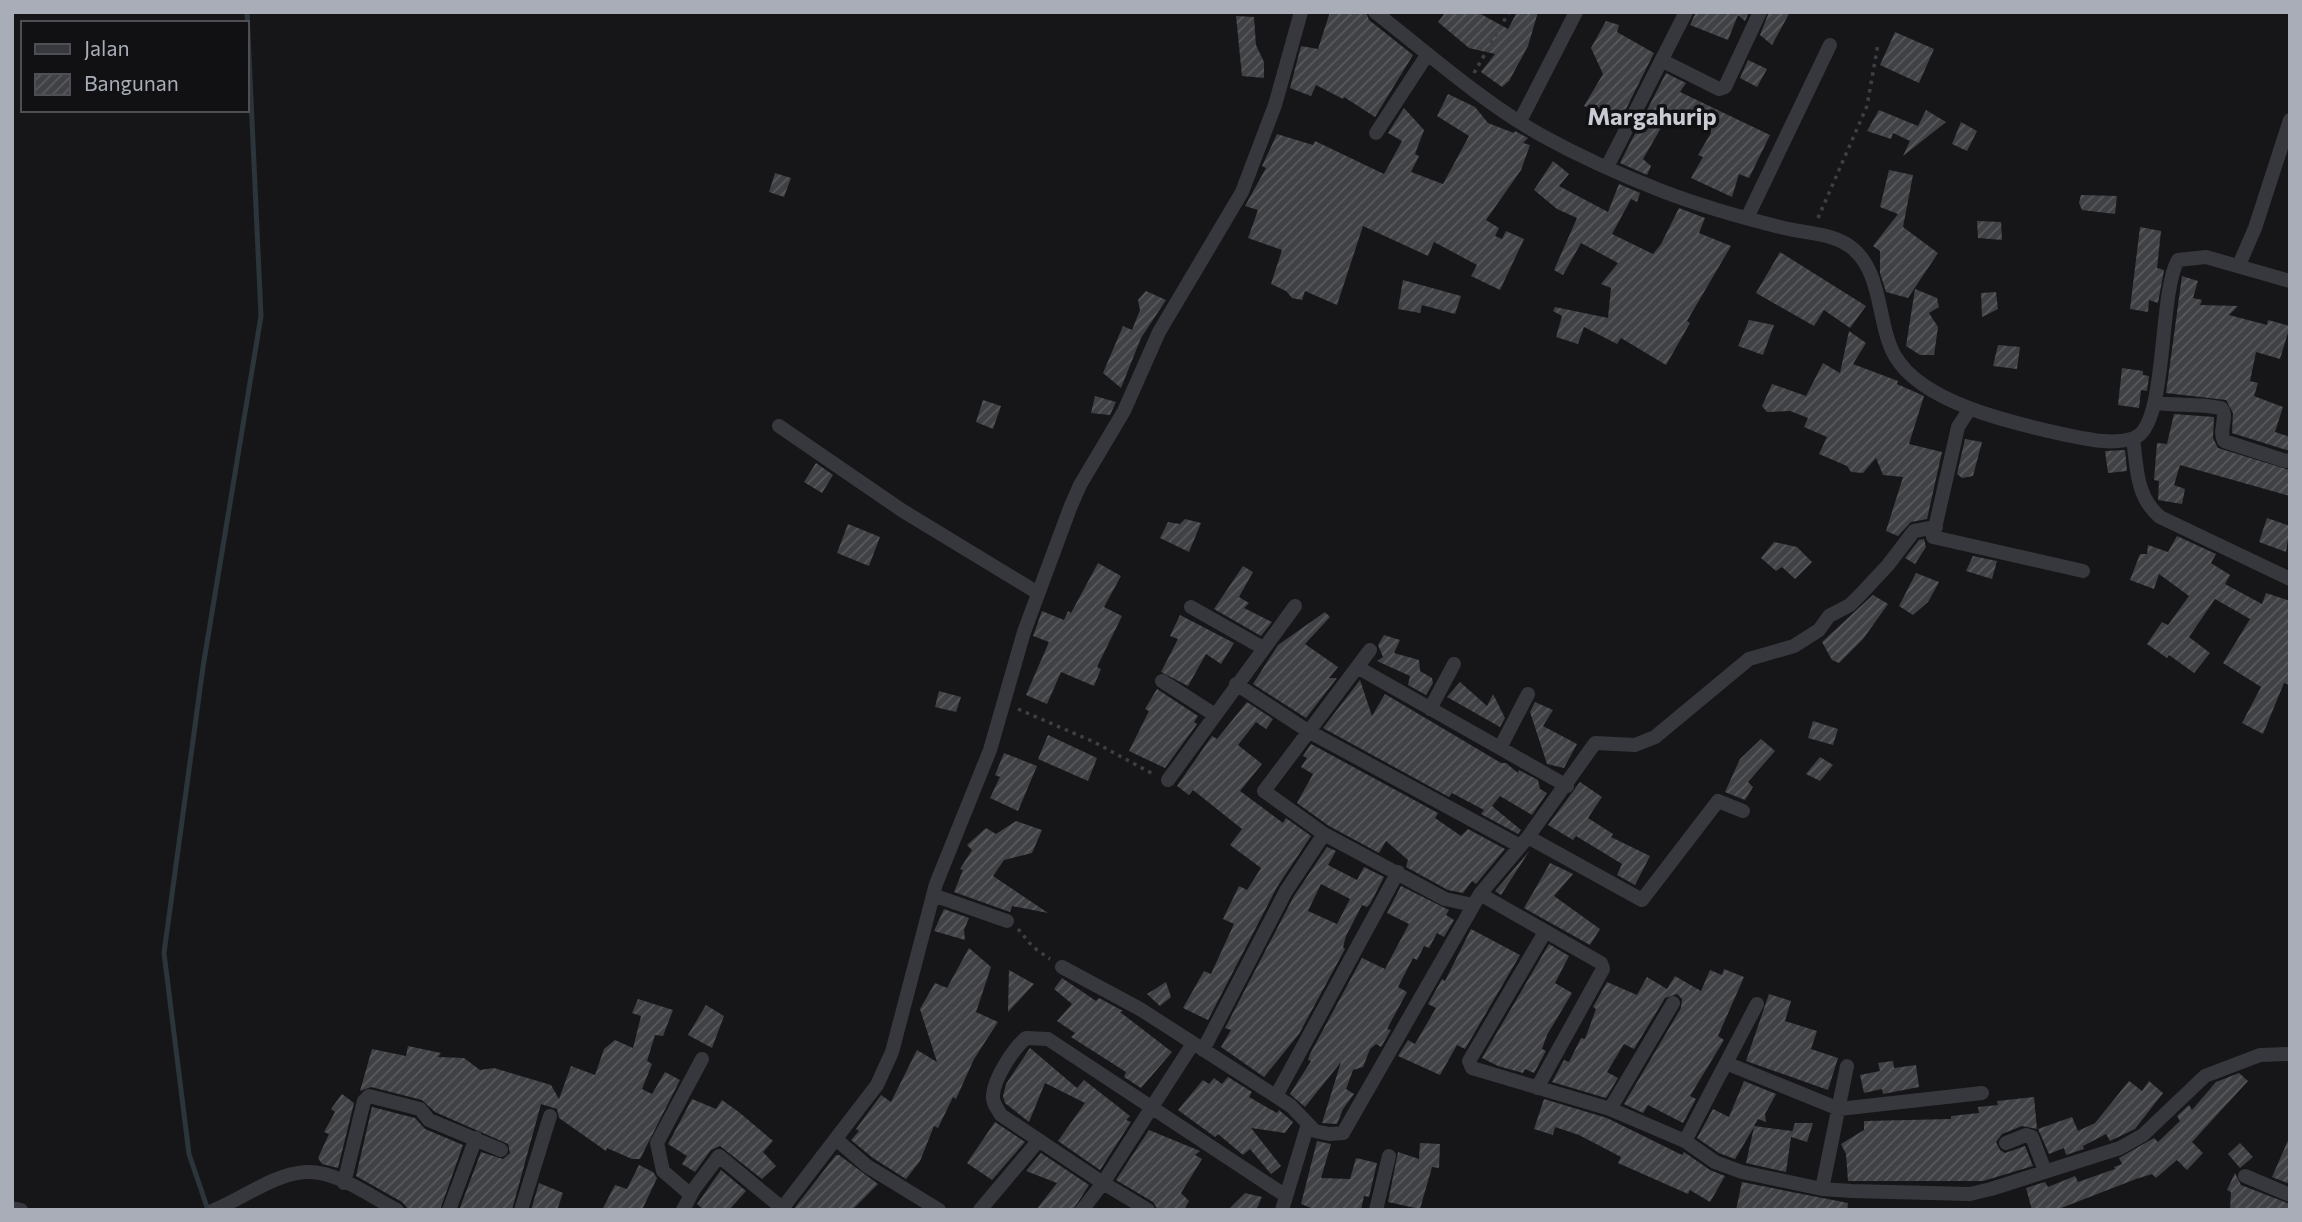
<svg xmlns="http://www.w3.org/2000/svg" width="2302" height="1222" viewBox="0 0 2302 1222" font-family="Commissioner,sans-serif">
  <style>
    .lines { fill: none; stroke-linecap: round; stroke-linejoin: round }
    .stream { stroke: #2c353c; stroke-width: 5 }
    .building { fill: url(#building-hatch); fill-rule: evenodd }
    .path { stroke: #3d3f44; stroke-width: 3.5; stroke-dasharray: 3.5 5; stroke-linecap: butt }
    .street { stroke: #37383d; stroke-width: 14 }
    .labels { text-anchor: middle; stroke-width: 7; stroke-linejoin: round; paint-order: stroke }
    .quarter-label { font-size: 24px; font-weight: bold; fill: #c9ccd4; stroke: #111113 }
  </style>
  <defs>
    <pattern id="building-hatch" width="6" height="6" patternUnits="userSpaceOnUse" patternTransform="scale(1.75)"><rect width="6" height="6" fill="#404145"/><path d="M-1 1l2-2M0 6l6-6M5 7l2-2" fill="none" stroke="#595a5e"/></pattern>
  </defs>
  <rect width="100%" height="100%" fill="#161618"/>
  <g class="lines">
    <path class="stream" d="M208 1210 189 1154 164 953 203 667 261 316 247 12"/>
  </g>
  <path class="building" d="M1330 12H1366L1369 20 1413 55 1375 117 1344 97 1343 99 1316 85 1311 96 1290 88 1301 46 1318 49Z
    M1446 12H1477L1508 29 1517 12H1538L1528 46 1509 81 1502 87 1481 72 1495 54 1469 48 1438 22Z
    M1696 12H1749L1745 21 1738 15 1728 40 1690 25Z
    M1769 12H1790L1772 45 1760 35Z
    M1236 16 1254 17 1256 45 1264 62V78L1242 76Z
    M1606 21 1619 25 1617 32 1654 53 1619 123 1584 106 1603 74 1591 48Z
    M1895 32 1934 49 1919 83 1880 65Z
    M1748 60 1767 69 1757 87 1740 78Z
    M1666 73 1686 83 1680 92 1770 135 1749 178 1739 174 1732 197 1691 178 1703 157 1698 155 1711 133 1669 114 1643 159 1651 166 1647 175 1620 163Z
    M1448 94 1475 107 1488 123 1514 133 1515 131 1528 138 1523 143 1530 145 1521 170 1486 220 1499 228 1495 236 1502 239 1506 231 1524 239 1500 290 1471 276 1477 265 1434 242 1428 256 1363 226 1337 305 1305 291 1302 300 1292 298 1286 291 1271 284 1282 250 1248 238 1258 210 1245 206 1266 168 1262 166 1277 134 1313 145 1315 141 1384 174 1402 141 1388 133 1404 108 1424 130 1415 154 1419 156 1411 172 1443 184 1469 136 1437 116Z
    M1879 110 1918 126 1926 110 1946 122 1903 156 1910 141 1893 133 1891 139 1867 131Z
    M1961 122 1977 131 1967 151 1952 144Z
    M1553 161 1569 174 1559 186 1608 212 1619 184 1640 193 1637 202 1631 199 1612 234 1653 254 1661 244 1679 208 1705 218 1699 233 1731 246 1687 321 1690 323 1666 365 1621 338 1617 344 1584 327 1578 344 1556 337 1562 316 1553 311 1555 307 1608 318 1611 288 1601 284 1618 263 1581 243 1563 275 1554 270 1577 218 1557 209 1534 190Z
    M1889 170 1913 175 1903 227 1938 253 1908 298 1886 292 1880 273V251L1873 246 1898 214 1880 207Z
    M775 173 791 178 784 197 769 192Z
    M2081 195 2117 196 2115 214 2082 210 2079 203Z
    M1977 221 2001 222 2002 240 1978 238Z
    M2140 227 2161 231 2157 268 2164 270 2158 303 2149 300 2148 312 2130 309Z
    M1780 252 1866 306 1850 328 1824 310 1814 326 1756 293Z
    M2182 276 2198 281 2193 298 2202 300 2200 305 2238 306 2229 315 2267 325 2268 320 2290 326 2280 359 2256 352 2250 381 2258 383 2254 396 2283 407 2275 432 2290 437V451L2232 433 2233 413 2226 400 2166 393Z
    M1403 280 1461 296 1455 314 1422 305 1420 313 1398 309Z
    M1915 289 1937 298 1939 307 1929 313 1938 327 1934 355H1920L1906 346Z
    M1146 291 1166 300 1141 338 1121 388 1103 373 1123 326 1132 330 1140 310 1138 300Z
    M1996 292 1998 309 1982 317 1981 293Z
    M1749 320 1774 325 1763 355 1738 346Z
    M1849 331 1866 343 1853 364 1898 381 1897 384 1924 396 1909 444 1942 452 1927 519 1911 522 1898 536 1886 531 1903 477 1883 475 1876 458 1863 473 1851 472 1847 466 1819 454 1827 437 1804 427 1808 418 1790 411 1767 412 1762 406 1772 384 1806 396 1823 363 1840 373Z
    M1998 345 2020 347 2017 369 1993 366Z
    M2122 368 2143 371V375L2149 376 2147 391 2141 390 2139 408 2118 405Z
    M1095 396 1116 402 1110 415 1091 413Z
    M983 400 1001 406 993 429 976 422Z
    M2174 414 2214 417 2213 438 2218 448 2290 470V496L2180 465 2174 485 2185 489 2182 504 2158 500 2159 481 2154 480 2157 443 2167 444Z
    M1965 439 1982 442 1973 476 1962 478 1957 474Z
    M2125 450 2127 471 2108 473 2105 451Z
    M816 463 833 475 822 493 804 482Z
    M2267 518 2290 526 2286 552 2259 542Z
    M1185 519 1201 523 1189 552 1160 538 1168 522 1180 524Z
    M848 524 880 537 869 566 837 553Z
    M2177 536 2216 554 2211 563 2230 575 2225 584 2262 604 2266 593 2290 601V685L2284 683 2263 734 2242 723 2261 687 2223 663 2250 619 2215 599 2189 637 2210 653 2194 673 2169 655 2167 658 2147 644 2162 622 2168 625 2189 596 2159 574 2154 589 2130 580 2140 554H2147L2148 545 2168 552Z
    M1924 539 1926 547 1915 564 1905 558 1919 540Z
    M1774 542 1797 547 1812 562 1795 579 1782 567 1776 571 1761 558Z
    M1973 556 1997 561 1992 579 1966 571Z
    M1098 563 1121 576 1104 607 1122 616 1097 667 1101 669 1094 686 1061 672 1047 704 1026 695 1049 642 1033 636 1042 611 1064 620 1068 611 1071 613Z
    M1243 566 1253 572 1239 597 1249 603 1244 608 1272 622 1261 636 1214 609Z
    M1916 573 1939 582 1928 602 1913 615 1899 606Z
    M1873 595 1888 604 1863 639 1839 663 1832 660 1822 642Z
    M1325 612 1330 617 1305 644 1338 667 1329 678H1337L1306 718 1253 684 1278 645Z
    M1180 615 1234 643 1221 664 1206 654 1188 686 1161 672 1178 639 1170 636Z
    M1384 635 1400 640 1394 653 1419 660 1420 671 1432 678 1433 683 1426 695 1408 685 1410 676 1377 661 1383 657 1378 645Z
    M1360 680 1372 716 1385 694 1501 763H1506L1518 773 1519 770 1538 780 1540 789 1547 793 1532 815 1500 796 1492 806 1521 830 1518 834 1481 814 1484 810 1452 793 1449 797 1323 728Z
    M1460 682 1487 706 1493 694 1505 718 1500 727 1447 697Z
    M1157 689 1198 716 1194 722 1197 724 1165 768 1129 751 1149 711 1145 709Z
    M939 691 961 697 956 712 935 707Z
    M1247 702 1273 719 1266 729 1256 722 1238 745 1262 764 1240 791 1283 823 1286 818 1311 836 1277 887 1208 1020 1183 1008 1204 971 1211 974 1234 924 1223 919 1239 886 1247 890 1261 868 1230 845 1242 829 1193 790 1189 795 1177 786 1212 736 1217 739Z
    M1535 702 1553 710 1543 726 1577 744 1564 768 1547 764 1530 712Z
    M1813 721 1838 729 1833 745 1808 738Z
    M1048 735 1097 758 1088 781 1038 759Z
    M1761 739 1775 751 1748 782 1753 787 1745 800 1725 792 1740 759Z
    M1311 744 1438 813 1435 818 1461 836 1468 829 1505 849 1476 884 1472 881 1463 893 1448 890 1406 867 1408 860 1386 841 1379 853 1329 826 1297 803 1313 774 1301 767 1307 758 1303 756Z
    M1004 753 1037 766 1018 811 990 798 1000 777 995 775Z
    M1820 757 1833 765 1820 781 1806 774Z
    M1580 782 1602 797 1588 818 1613 834 1611 837 1650 856 1635 885 1617 875 1622 864 1576 836 1573 840 1548 825Z
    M1016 821 1042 830 1032 853 1004 860 993 876 1048 913 1012 906 1010 912 954 892 963 870 960 869 972 850 967 845 986 828 996 834Z
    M1327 847 1336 851 1328 865 1357 880 1364 867 1384 877 1370 904 1367 907 1362 905 1346 936 1343 947 1345 949 1299 1034 1264 1077 1221 1047 1231 1030 1225 1028 1294 896ZM1321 884 1350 899 1337 924 1308 911Z
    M1530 850 1501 895 1495 891Z
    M1550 863 1573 874 1554 896 1600 929 1590 945 1524 908Z
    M1401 886 1449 910 1446 915 1454 920 1444 937 1437 933 1429 948 1424 946 1417 960 1413 958 1398 987 1407 992 1387 1029 1391 1030 1381 1047 1376 1044 1370 1049 1363 1067 1353 1070 1346 1089 1354 1094 1343 1109 1337 1124 1322 1123 1341 1062 1305 1107 1290 1094 1311 1061 1308 1060 1310 1054 1362 958 1385 969 1409 924 1387 913Z
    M944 909 969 918 964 930 965 940 934 931Z
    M1471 929 1520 955 1465 1049 1457 1045 1440 1075 1398 1056 1408 1040 1415 1044 1436 1008 1428 1004 1442 979 1445 981Z
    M1549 944 1569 956 1555 983 1572 993 1547 1035 1542 1049 1546 1051 1534 1073 1525 1069 1523 1073 1498 1066 1482 1058Z
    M969 948 991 967 976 1012 998 1022 974 1059 956 1099 953 1097 938 1128 934 1126 920 1161 906 1179 873 1158 851 1140 859 1131 856 1129 881 1095 891 1102 917 1050 937 1062 920 1009 935 983 947 988Z
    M1724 969 1744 977 1718 1036 1724 1040 1690 1096 1696 1099 1683 1123 1648 1105 1643 1113 1624 1104 1681 1008 1682 999 1677 994 1665 998 1634 1049 1624 1044 1607 1072 1618 1078 1606 1098 1552 1082 1564 1060 1569 1062 1581 1038 1585 1039 1596 1009 1593 1007 1607 982 1637 995 1647 977 1667 989 1675 976 1701 991 1710 970 1722 975Z
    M1009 970 1034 984 1008 1012Z
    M1062 978 1096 1001 1099 998 1123 1011 1120 1012 1172 1052 1141 1088 1124 1077 1126 1072 1071 1037 1075 1033 1057 1021 1072 1004 1054 989Z
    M1166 982 1171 997 1160 1006 1147 994Z
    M1769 994 1791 1001 1785 1021 1817 1031 1811 1049 1838 1058 1828 1090 1746 1061Z
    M638 999 673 1010 663 1036 655 1035 647 1061 652 1064 642 1089 652 1094 665 1072 680 1080 640 1159H632L607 1148 606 1151 559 1118 557 1109 541 1104 512 1210H459L481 1152 503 1159 510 1153 508 1144 435 1112 422 1100 371 1087 360 1091 372 1049 406 1056 408 1046 441 1053 438 1057 464 1058 480 1070 494 1068 551 1085 559 1099 571 1066 595 1075 604 1049 615 1040 633 1048 641 1016 632 1013Z
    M706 1005 724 1016 712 1048 688 1035Z
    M1030 1048 1077 1088 1084 1080 1130 1116 1126 1120 1131 1122 1100 1170 1058 1141 1085 1103 1045 1083 1029 1122 1005 1103 1003 1096 1006 1084Z
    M1893 1061 1894 1068 1916 1065 1919 1087 1883 1094 1882 1089 1864 1093 1860 1075 1880 1071 1878 1063Z
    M2239 1073 2248 1081 2192 1142 2203 1153 2187 1170 2177 1160 2156 1178 2152 1174 2136 1179 2056 1210H2032L2026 1188 2045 1182 2048 1187 2075 1176 2078 1182 2115 1169 2114 1167 2122 1164 2119 1158 2154 1138 2158 1142 2180 1121 2177 1116 2189 1105 2192 1110 2216 1082Z
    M1214 1078 1222 1084 1228 1077 1252 1092 1249 1097 1277 1113 1279 1110 1293 1122 1285 1133 1251 1128 1281 1166 1271 1174 1250 1149 1243 1155 1218 1134 1215 1137 1178 1110 1203 1080 1209 1084Z
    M1744 1081 1776 1094 1765 1114 1766 1122 1758 1119 1754 1126 1792 1131 1791 1135 1795 1123H1813L1807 1142 1791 1137 1786 1172 1746 1163 1754 1127 1735 1159 1719 1153 1697 1138 1713 1109 1729 1117Z
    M2129 1081 2142 1091 2149 1081 2163 1093 2135 1129 2110 1141 2106 1134 2083 1146 2084 1149 2066 1155 2064 1148 2049 1154 2038 1129 2072 1117 2078 1131 2095 1123Z
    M342 1094 354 1103 338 1168 322 1164 318 1158 329 1134 324 1132 335 1112 331 1109Z
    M2034 1097 2037 1129 2022 1126 2002 1134 1996 1142 2000 1150 2005 1153 2025 1146 2033 1166 1983 1181H1848L1846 1154 1841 1144 1864 1130V1121L1951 1119V1116L1979 1113 1978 1107 1998 1105 1997 1101Z
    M692 1099 716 1109 722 1100 740 1113 773 1141 763 1152 776 1166 762 1179 720 1146 711 1150 695 1172 682 1164 687 1156 668 1144Z
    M1544 1099 1607 1118 1682 1155 1684 1152 1710 1170 1725 1176 1710 1202 1690 1190 1688 1194 1618 1163 1621 1157 1579 1135 1555 1127 1553 1135 1534 1129Z
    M372 1107 415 1118 425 1129 463 1145 440 1210H409L402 1202 356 1176Z
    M995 1122 1025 1142 992 1180 967 1163Z
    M1149 1130 1200 1151 1195 1155 1202 1159 1181 1193 1189 1201 1184 1210H1158L1153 1202 1116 1180Z
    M2290 1136V1184L2272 1177Z
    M1317 1141 1331 1144 1321 1178 1350 1179 1356 1158 1377 1163 1369 1197 1364 1196 1361 1210H1316L1301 1204Z
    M1420 1143 1440 1144 1439 1168 1432 1167 1420 1209 1388 1202 1398 1152 1419 1159Z
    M2240 1143 2253 1157 2240 1168 2228 1154Z
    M1041 1153 1089 1185 1073 1210H1036L1057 1183 1026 1171Z
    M836 1155H839L878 1184 852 1210H793Z
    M639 1165 653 1172 657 1178 642 1210H602L615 1185 627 1189Z
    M721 1170 746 1191 729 1210H704L697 1204Z
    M2235 1173 2241 1185 2290 1204V1210H2230L2231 1192 2227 1190Z
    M1742 1182 1848 1203 1847 1210H1736Z
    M539 1183 563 1193 557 1210H531Z
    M1245 1193 1262 1197 1256 1210H1228Z"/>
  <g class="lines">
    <path class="path" d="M1474 73 1509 12
      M1818 218 1867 106 1878 44
      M1018 709 1094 742 1153 774
      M1018 929 1033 947 1050 959"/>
    <path class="street" d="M1375 12C1429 54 1481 101 1541 135 1579 156 1621 175 1662 191 1701 206 1743 218 1784 228 1805 233 1829 233 1848 245 1884 269 1876 323 1895 356 1922 403 2013 423 2062 434 2083 438 2112 446 2134 438 2168 427 2158 295 2178 260L2206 257 2290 281
      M1663 61 1719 89 1725 87 1760 12
      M1520 121 1576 12
      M1376 133 1427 55
      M1607 167 1686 12
      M1747 218 1830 45
      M2239 265 2255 228 2290 120
      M2155 403C2179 406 2197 403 2221 408 2229 416 2218 430 2224 441L2286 461 2290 460
      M1969 410 1958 427 1933 537 2083 571
      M779 426 903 511 1038 593
      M2133 439C2137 468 2136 497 2160 517L2290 579
      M1191 607 1263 648
      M1370 650 1264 791 1324 834 1445 899 1473 905
      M1357 667 1567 786
      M1162 681 1215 715
      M1236 684 1308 731 1520 846
      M1430 709 1454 664
      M1500 748 1528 694
      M1168 780 1295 606
      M1528 837 1642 900 1718 801 1743 811
      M1480 894 1601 963 1603 969 1537 1088
      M933 895 1007 921
      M1545 932 1469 1061 1472 1068 1610 1109 1685 1141 1715 1162 1742 1172 1822 1189 1852 1191 1970 1194 1991 1189 2120 1148 2143 1135 2205 1076 2260 1055 2290 1054
      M1062 967 1140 1009 1291 1106 1315 1131 1329 1134 1343 1133 1480 894 1528 837 1595 743 1635 745 1655 737 1749 659 1794 646 1819 630 1829 616 1850 605 1860 595 1888 565 1914 531 1936 527
      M1203 1050 1286 891 1324 834
      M1726 1063 1839 1109 1982 1093
      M1276 1096 1398 872
      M1610 1109 1673 1003
      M837 1140 867 1166 939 1210
      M1685 1141 1757 1004
      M2006 1143 2026 1135 2032 1137 2045 1171
      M2245 1176 2290 1195
      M344 1183 364 1101 369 1096 420 1109 429 1120 501 1150
      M1822 1189 1847 1066
      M691 1195 663 1171 657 1143 702 1059
      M12 1208 21 1210
      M214 1210C244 1198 273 1174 306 1172 336 1170 371 1197 397 1210
      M449 1210 476 1138
      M521 1210 550 1116
      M683 1210 694 1189 719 1156 782 1208
      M781 1210 877 1085 892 1052 936 884 990 750 1024 632 1070 508 1080 485 1124 411 1159 332 1242 192 1275 105 1301 12
      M980 1210 1039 1140
      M1082 1210 1103 1183 1001 1115C997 1108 992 1103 993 1095 994 1078 1014 1048 1026 1038L1048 1039 1286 1196
      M1148 1210 1103 1183 1192 1045
      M1282 1210 1308 1124
      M1376 1210 1389 1156"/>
  </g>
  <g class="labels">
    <g class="quarter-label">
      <text x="1652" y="125">Margahurip</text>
    </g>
  </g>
  <rect width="2302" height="1222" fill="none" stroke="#a8adb8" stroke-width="28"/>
  <rect x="21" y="21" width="228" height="91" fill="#111113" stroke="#4d4f55" stroke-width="2"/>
  <rect x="35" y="44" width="35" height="10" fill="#37383d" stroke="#4d4f55" stroke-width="2"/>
  <text x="84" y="56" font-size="21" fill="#a8adb8">Jalan</text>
  <rect x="35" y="74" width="35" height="21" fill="url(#building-hatch)" stroke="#4d4f55" stroke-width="2"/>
  <text x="84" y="91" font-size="21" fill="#a8adb8">Bangunan</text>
</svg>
